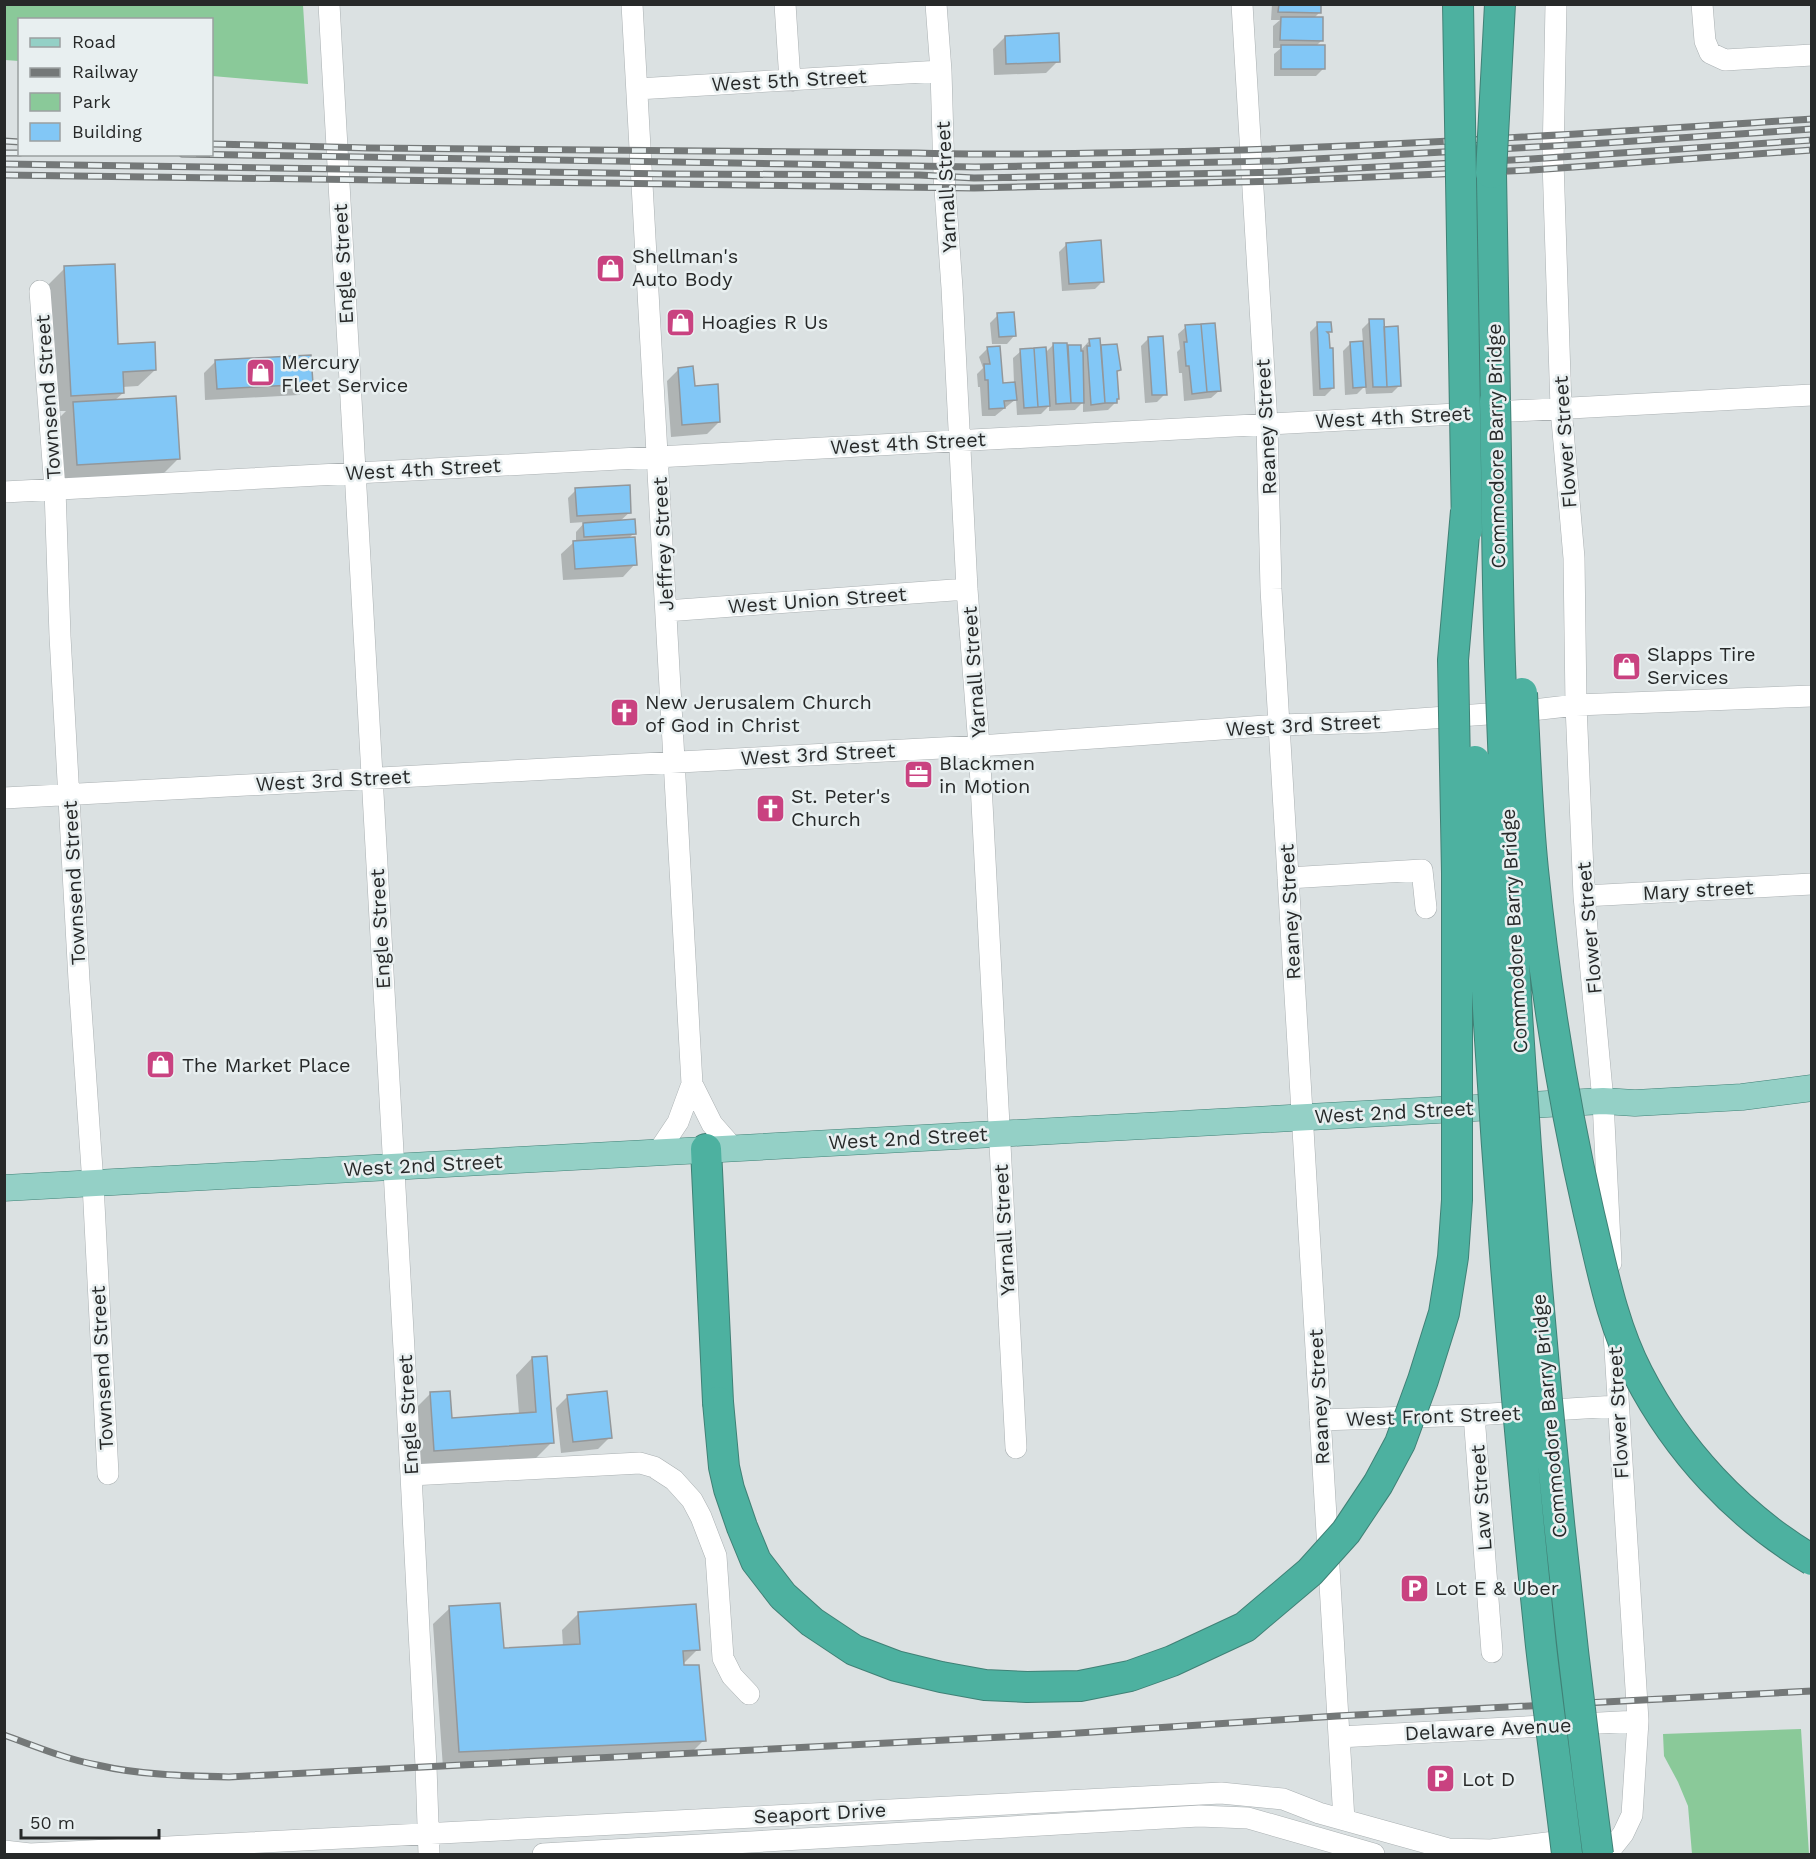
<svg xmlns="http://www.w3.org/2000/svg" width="1816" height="1859" viewBox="0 0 1816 1859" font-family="'Work Sans',sans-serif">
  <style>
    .green { fill: #8ac999 }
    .shadow { fill: #0003 }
    .building { fill: #82c7f6; stroke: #93979a; stroke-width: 1.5 }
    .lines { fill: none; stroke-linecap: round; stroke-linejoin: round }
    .minor-casing { stroke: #aab0b2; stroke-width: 22 }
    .major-casing { stroke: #408176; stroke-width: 27 }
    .highway-casing { stroke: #408176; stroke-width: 32 }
    .minor { stroke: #fff; stroke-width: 21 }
    .major { stroke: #94d0c6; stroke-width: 26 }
    .highway { stroke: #4db1a0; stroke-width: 30 }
    .rail-casing { stroke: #747878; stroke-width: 7 }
    .rail { stroke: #e8eff0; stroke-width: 4.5; stroke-dasharray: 14; stroke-linecap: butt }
    .highway-bridge-casing { stroke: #408176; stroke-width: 32; stroke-linecap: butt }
    .highway-bridge { stroke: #4db1a0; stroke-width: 30 }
    .labels { text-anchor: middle; stroke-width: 5; stroke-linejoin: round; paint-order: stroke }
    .street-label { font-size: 20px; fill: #272929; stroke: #e8eff0 }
    .poi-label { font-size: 20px; fill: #272929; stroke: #e8eff0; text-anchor: start }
  </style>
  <rect width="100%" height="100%" fill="#dbe1e2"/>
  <path class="green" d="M4 5H303L308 84 212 76V20H20L19 61 5 60Z
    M1801 1729 1809 1854H1692L1688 1806 1678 1782 1664 1756 1663 1734Z"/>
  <path class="shadow" d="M1272 4H1320V12L1314 18 1322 40 1316 46 1324 68 1316 76H1274V54L1281 48H1273V26L1280 20H1271Z
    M1005 37 1058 61 1046 73 994 75 993 49Z
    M1067 244 1103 281 1095 289 1062 291 1059 252Z
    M65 268 117 346 155 370 138 386 122 387 123 393 114 401 178 459 162 475 61 481 57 420 66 411H55L49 284Z
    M998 315 1014 336 1007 344H992L990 323Z
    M1370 321 1400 385 1392 393 1366 394 1365 386 1357 394 1345 395 1343 351 1351 343 1363 342 1362 329Z
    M1318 324 1330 331 1327 334 1333 388 1325 396H1313L1310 332Z
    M1186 327 1219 391 1211 398 1184 401 1182 373H1179L1177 352 1180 349 1178 334Z
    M1149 338 1165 394 1157 402 1145 403 1141 346Z
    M1090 340 1099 347 1116 346 1119 370 1116 373V402L1108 410 1083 412V402L1075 410 1049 411V406L1041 414 1017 415 1016 399 995 416H982L980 387H978L977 374 983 368 979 357 987 349 999 348 1002 384 1014 383 1013 358 1021 351 1045 353 1053 345 1079 346 1080 351Z
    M216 361 311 383 299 395 205 400 204 373Z
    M679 369 719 422 707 434 671 437 667 381Z
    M576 490 630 512 620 521 634 533 628 539 635 564 623 577 563 580 561 554 574 542H576V532L585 522 570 523 568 498Z
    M532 1358 552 1442 536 1458 418 1467 414 1410 430 1394 451 1419 519 1414 516 1375Z
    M568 1396 610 1437 598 1449 561 1453 556 1408Z
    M450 1608 503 1650 563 1646 562 1630 579 1613 698 1649 683 1664 704 1740 688 1756 443 1768 433 1624Z"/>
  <path class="building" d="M1279 4H1321V13L1278 12Z
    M1281 17H1323V41L1280 40Z
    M1059 33 1060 62 1006 64 1005 36Z
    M1281 45H1325V69H1281Z
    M1101 240 1104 282 1069 284 1066 243Z
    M115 264 118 344 155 342 156 370 123 372 124 393 71 396 64 266Z
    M1014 312 1016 336 999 337 997 313Z
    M1369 319H1384L1387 387H1373Z
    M1317 322H1331L1332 332H1327L1329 334 1330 348H1333L1334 388 1320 389Z
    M1215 323 1221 391 1207 392 1201 324Z
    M1201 324 1207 392 1192 394 1189 366H1186L1184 342H1187L1185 325Z
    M1398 326 1401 386 1387 387 1384 327Z
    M1163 336 1167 395H1152L1148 337Z
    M1100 338 1105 403 1091 405 1087 346H1090L1089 339Z
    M1363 341 1366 387 1353 388 1350 342Z
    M1053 343H1067L1071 403 1056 404Z
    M1117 344 1121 370 1117 371 1119 399H1117V403H1105L1101 345Z
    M1068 345H1081V351H1083L1084 403H1071Z
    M1000 346 1003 383 1015 382 1017 400 1004 401 1005 408 989 409 988 380H985L984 364H990L987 347Z
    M1046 347 1050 406 1038 407 1034 348Z
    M1034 348 1038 407 1024 408 1020 349Z
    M311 355 313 384 217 389 215 360Z
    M693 366 695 386 718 384 720 422 682 425 678 368Z
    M176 396 180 459 77 465 73 402Z
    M630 485 631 513 577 516 575 488Z
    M635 519 636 534 584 537 583 523Z
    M635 537 637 565 575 569 573 541Z
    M547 1356 554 1443 434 1451 430 1392 450 1391 452 1418 536 1412 532 1357Z
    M607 1391 612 1438 573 1442 567 1395Z
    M500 1603 504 1648 580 1644 578 1612 696 1604 700 1650 683 1651 684 1665H699L706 1741 459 1752 449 1606Z"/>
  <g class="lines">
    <defs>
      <path id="minor" d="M329 4 411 1475 426 1766 429 1854
        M632 4 692 1084 712 1124 733 1148
        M785 4 790 81
        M936 4 941 71 944 175 952 288 967 589 979 746 1016 1448
        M1242 4 1267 424 1271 589 1279 725 1344 1820
        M1556 4 1553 161 1561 408 1574 558 1576 705 1584 896 1603 1101 1611 1263
        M1702 4 1705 41 1710 53 1725 60 1812 55
        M637 89 941 71
        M40 291 55 489 60 636 79 980 93 1184 108 1474
        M4 492 1812 395
        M666 611 967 589
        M4 798 979 746 1279 725 1377 722 1515 712 1576 705 1812 696
        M1288 878 1422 870 1426 908
        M1584 896 1812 884
        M658 1152 678 1122 692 1084
        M1474 1415 1492 1652
        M1320 1420 1474 1415 1617 1406
        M411 1475 640 1463 654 1467 674 1480 692 1500 701 1517 716 1556 723 1658 732 1676 749 1694
        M1339 1737 1638 1721
        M4 1851 30 1854 1221 1793 1283 1799 1319 1813 1449 1849 1491 1850 1578 1839
        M543 1854 1199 1816 1248 1818 1374 1854
        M1607 1854 1623 1834 1632 1815 1638 1721 1614 1333"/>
      <path id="major" d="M4 1188 1603 1101 1635 1103 1742 1097 1812 1088"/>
      <path id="highway" d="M1491 173 1495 401
        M706 1149 718 1402"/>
    </defs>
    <use href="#minor" class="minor-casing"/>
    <use href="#major" class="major-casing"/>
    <use href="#highway" class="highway-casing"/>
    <use href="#minor" class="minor"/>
    <use href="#major" class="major"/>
    <use href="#highway" class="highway"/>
    <defs>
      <path id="rail" d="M4 141 20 142
        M212 144 369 148 917 153C997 156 1076 153 1156 152 1375 148 1593 133 1812 119
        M4 153H20
        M182 154 975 167 1278 161 1589 144 1812 129
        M4 164 670 174 919 175 974 178 1280 172 1531 159 1812 140
        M4 175 974 188 1280 181 1532 170 1812 150
        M4 1735C35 1746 65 1759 97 1765 140 1775 185 1776 229 1777L1063 1734 1337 1716 1812 1691"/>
    </defs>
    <use href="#rail" class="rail-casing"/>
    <use href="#rail" class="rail"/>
    <defs>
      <path id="highway-bridge" d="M1458 4 1467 530
        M1491 173 1500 4
        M1495 401C1497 488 1497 576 1500 664 1514 1062 1546 1460 1598 1854
        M1522 693C1525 752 1527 811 1533 870 1545 986 1563 1101 1589 1214 1602 1268 1612 1324 1638 1374 1677 1450 1738 1516 1812 1560
        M1475 761C1488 1057 1510 1352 1541 1646 1549 1716 1559 1785 1567 1854
        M718 1402 724 1467 729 1489 742 1527 756 1561 783 1596 812 1622 854 1650 896 1666 941 1677 985 1685 1027 1687 1080 1686 1130 1676 1172 1661 1245 1627 1310 1572 1346 1532 1378 1484 1400 1443 1423 1380 1444 1313 1453 1257 1457 1200V873L1453 660 1466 511"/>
    </defs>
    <use href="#highway-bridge" class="highway-bridge-casing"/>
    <use href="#highway-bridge" class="highway-bridge"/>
  </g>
  <defs>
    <symbol id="shop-square" viewBox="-11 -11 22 22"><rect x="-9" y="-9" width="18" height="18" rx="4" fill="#c94280" stroke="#e8eff0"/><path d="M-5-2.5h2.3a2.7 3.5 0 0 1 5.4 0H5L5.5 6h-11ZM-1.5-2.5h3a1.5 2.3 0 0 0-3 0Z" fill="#fff"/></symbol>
    <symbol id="church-square" viewBox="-11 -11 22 22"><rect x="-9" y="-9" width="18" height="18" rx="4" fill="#c94280" stroke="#e8eff0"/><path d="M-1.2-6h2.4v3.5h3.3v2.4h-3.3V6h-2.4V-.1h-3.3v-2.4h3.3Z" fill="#fff"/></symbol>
    <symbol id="office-square" viewBox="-11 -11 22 22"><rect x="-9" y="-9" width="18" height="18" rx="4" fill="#c94280" stroke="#e8eff0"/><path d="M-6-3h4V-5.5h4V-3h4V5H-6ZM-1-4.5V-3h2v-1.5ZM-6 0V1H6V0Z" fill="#fff"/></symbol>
    <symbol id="parking-square" viewBox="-11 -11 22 22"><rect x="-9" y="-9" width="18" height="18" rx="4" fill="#c94280" stroke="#e8eff0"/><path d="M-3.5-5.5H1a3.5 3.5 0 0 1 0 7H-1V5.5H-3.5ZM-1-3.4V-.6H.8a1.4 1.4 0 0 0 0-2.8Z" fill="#fff"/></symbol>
  </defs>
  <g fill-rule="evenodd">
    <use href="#shop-square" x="594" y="252" width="33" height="33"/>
    <use href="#shop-square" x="664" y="306" width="33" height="33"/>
    <use href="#shop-square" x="244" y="356" width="33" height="33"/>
    <use href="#shop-square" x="1610" y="650" width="33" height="33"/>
    <use href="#church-square" x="608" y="696" width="33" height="33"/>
    <use href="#office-square" x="902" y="758" width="33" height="33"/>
    <use href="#church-square" x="754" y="792" width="33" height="33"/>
    <use href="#shop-square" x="144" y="1048" width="33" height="33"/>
    <use href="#parking-square" x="1398" y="1572" width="33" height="33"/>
    <use href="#parking-square" x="1424" y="1762" width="33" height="33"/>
  </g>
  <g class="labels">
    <g class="street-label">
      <text transform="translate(789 80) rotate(-3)" y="7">West 5th Street</text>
      <text transform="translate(946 187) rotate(-93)" y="7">Yarnall Street</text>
      <text transform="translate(343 264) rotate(-93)" y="7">Engle Street</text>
      <text transform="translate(48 397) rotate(-94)" y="7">Townsend Street</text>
      <text transform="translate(1393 417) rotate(-3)" y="7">West 4th Street</text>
      <text transform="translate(1266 427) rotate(-93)" y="7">Reaney Street</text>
      <text transform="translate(1565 442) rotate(-94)" y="7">Flower Street</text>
      <text transform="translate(908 443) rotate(-3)" y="7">West 4th Street</text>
      <text transform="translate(1496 446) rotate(-91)" y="7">Commodore Barry Bridge</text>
      <text transform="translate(423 469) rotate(-3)" y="7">West 4th Street</text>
      <text transform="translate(663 544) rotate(-93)" y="7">Jeffrey Street</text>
      <text transform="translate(817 600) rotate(-4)" y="7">West Union Street</text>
      <text transform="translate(974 672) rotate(-94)" y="7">Yarnall Street</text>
      <text transform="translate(1303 725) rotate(-3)" y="7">West 3rd Street</text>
      <text transform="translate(818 754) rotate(-3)" y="7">West 3rd Street</text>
      <text transform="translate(333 780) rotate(-3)" y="7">West 3rd Street</text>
      <text transform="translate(74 883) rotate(-93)" y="7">Townsend Street</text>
      <text transform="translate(1698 890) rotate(-3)" y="7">Mary street</text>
      <text transform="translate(1290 912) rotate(-93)" y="7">Reaney Street</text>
      <text transform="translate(1589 928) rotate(-95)" y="7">Flower Street</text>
      <text transform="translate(380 929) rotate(-93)" y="7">Engle Street</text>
      <text transform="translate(1514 931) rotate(-93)" y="7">Commodore Barry Bridge</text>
      <text transform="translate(1394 1112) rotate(-3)" y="7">West 2nd Street</text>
      <text transform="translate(908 1138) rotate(-3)" y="7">West 2nd Street</text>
      <text transform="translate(423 1165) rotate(-3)" y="7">West 2nd Street</text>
      <text transform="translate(1004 1230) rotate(-93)" y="7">Yarnall Street</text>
      <text transform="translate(102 1368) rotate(-93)" y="7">Townsend Street</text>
      <text transform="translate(1319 1397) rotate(-93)" y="7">Reaney Street</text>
      <text transform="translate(1618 1413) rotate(-93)" y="7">Flower Street</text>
      <text transform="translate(408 1415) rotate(-93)" y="7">Engle Street</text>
      <text transform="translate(1433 1416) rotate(-2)" y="7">West Front Street</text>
      <text transform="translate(1549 1416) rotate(-95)" y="7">Commodore Barry Bridge</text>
      <text transform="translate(1481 1498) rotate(-94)" y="7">Law Street</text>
      <text transform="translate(1488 1729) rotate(-3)" y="7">Delaware Avenue</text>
      <text transform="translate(820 1813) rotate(-3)" y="7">Seaport Drive</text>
    </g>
    <g class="poi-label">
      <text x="632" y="263">Shellman's<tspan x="632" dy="23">Auto Body</tspan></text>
      <text x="701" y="329">Hoagies R Us</text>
      <text x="281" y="369">Mercury<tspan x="281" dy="23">Fleet Service</tspan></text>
      <text x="1647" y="661">Slapps Tire<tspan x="1647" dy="23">Services</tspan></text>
      <text x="645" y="709">New Jerusalem Church<tspan x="645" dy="23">of God in Christ</tspan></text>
      <text x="939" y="770">Blackmen<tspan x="939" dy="23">in Motion</tspan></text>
      <text x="791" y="803">St. Peter's<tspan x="791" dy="23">Church</tspan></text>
      <text x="182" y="1072">The Market Place</text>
      <text x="1435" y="1595">Lot E &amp; Uber</text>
      <text x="1462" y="1786">Lot D</text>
    </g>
  </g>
  <rect width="1816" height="1859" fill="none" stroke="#272929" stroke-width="12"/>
  <rect x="18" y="18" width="195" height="138" fill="#e8eff0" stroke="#9ba0a0" stroke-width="1.5"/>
  <rect x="30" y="38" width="30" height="9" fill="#94d0c6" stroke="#9ba0a0" stroke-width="1.5"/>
  <text x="72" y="48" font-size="18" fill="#272929">Road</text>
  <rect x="30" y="68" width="30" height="9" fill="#747878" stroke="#9ba0a0" stroke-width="1.5"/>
  <text x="72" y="78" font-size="18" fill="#272929">Railway</text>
  <rect x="30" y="93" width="30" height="18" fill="#8ac999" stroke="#9ba0a0" stroke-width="1.5"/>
  <text x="72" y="108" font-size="18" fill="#272929">Park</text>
  <rect x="30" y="123" width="30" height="18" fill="#82c7f6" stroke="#9ba0a0" stroke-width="1.5"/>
  <text x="72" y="138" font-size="18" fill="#272929">Building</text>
  <path d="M21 1829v9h138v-9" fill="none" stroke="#272929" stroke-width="3"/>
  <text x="30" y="1829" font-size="18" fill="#272929" stroke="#e8eff0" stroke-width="4.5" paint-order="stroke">50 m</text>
</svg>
